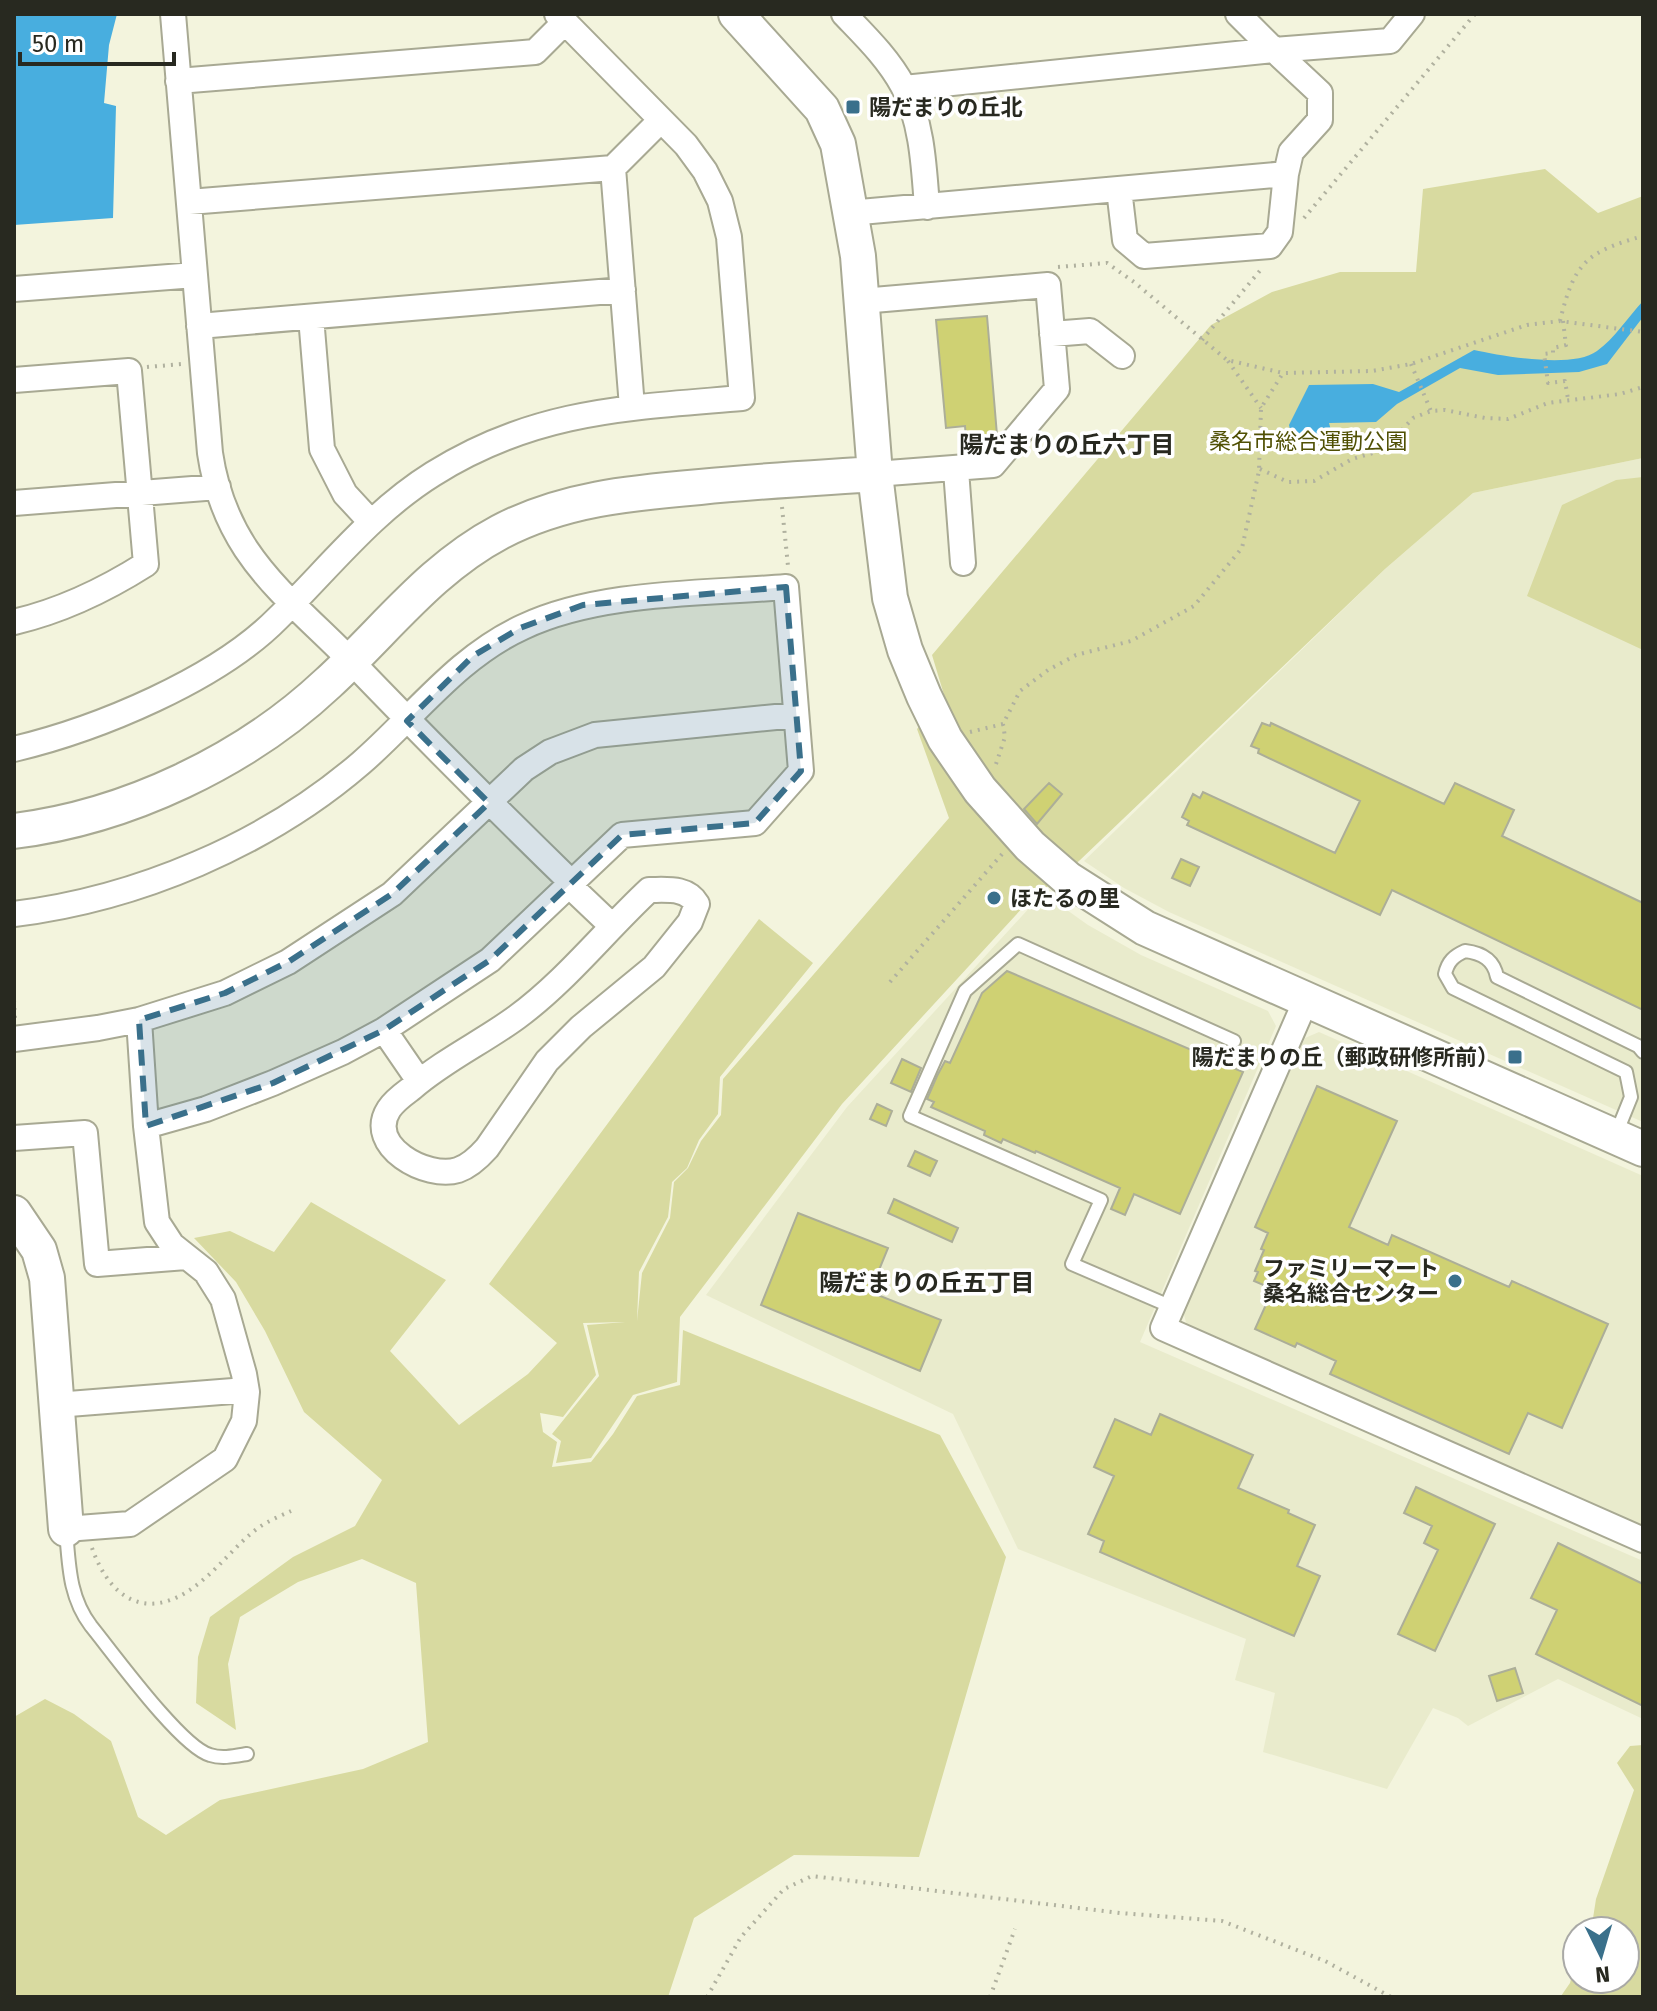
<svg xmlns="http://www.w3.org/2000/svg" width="1657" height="2011" viewBox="0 0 1657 2011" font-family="'Fira Sans','Noto Sans JP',sans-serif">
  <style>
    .built { fill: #e9ebcc }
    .green { fill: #d8daa0 }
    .water { fill: #48aedf }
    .building { fill: #cfd173; stroke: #acae98; stroke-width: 2 }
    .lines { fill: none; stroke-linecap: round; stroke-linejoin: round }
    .lane-casing { stroke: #a8a993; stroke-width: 16 }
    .street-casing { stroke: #a8a993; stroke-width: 28 }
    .secondary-casing { stroke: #a8a993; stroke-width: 38 }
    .path { stroke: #b0b19f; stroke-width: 4; stroke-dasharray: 2 6; stroke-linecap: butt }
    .lane { stroke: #fff; stroke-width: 12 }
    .street { stroke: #fff; stroke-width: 24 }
    .secondary { stroke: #fff; stroke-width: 34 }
    .marked { fill: #3a708b; fill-opacity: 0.2; stroke: #3a708b; stroke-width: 6; stroke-dasharray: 16 10; stroke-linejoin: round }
    .poi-dot { fill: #3a708b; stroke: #fff; stroke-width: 3 }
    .labels { text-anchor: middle; stroke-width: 7; stroke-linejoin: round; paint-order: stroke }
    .poi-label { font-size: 22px; font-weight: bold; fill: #282920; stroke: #fff; text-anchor: start }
    .park-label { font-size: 22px; fill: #505004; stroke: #fff }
    .neighbourhood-label { font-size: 24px; font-weight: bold; fill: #282920; stroke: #fff }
  </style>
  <rect width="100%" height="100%" fill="#f3f4dd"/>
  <path class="built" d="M1643 458V1122L1169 912 1124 888 1084 861 1385 569 1473 493Z
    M1043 893 1088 925 1141 955 1268 1011 1276 1026 1140 1342 1643 1561V1719L1558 1679 1468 1726 1458 1718 1433 1708 1387 1789 1263 1752 1275 1693 1235 1680 1246 1639 1018 1549 953 1414 706 1295 847 1107Z
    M1319 1032 1643 1176V1528L1187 1326 1183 1311 1305 1038Z"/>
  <path class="green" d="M1545 169 1598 213 1643 196V458L1473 493 1385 569 1079 861 1026 904 842 1104 680 1317 677 1382 633 1395 591 1458 556 1463 561 1441 552 1434 599 1376 587 1325 625 1322 583 1323 596 1375 563 1417 540 1413 543 1432 557 1442 552 1467 591 1462 613 1434 637 1396 680 1385 683 1330 940 1435 1006 1557 919 1857 794 1855 694 1918 668 1997H14V1717L45 1699 74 1714 111 1741 138 1817 166 1835 220 1800 363 1769 428 1742 416 1583 362 1559 298 1582 240 1617 228 1664 236 1730 196 1703 198 1657 210 1617 293 1557 355 1526 382 1480 304 1412 265 1331 236 1282 194 1238 230 1231 274 1252 311 1202 446 1280 390 1351 459 1425 528 1374 557 1343 489 1284 759 919 813 963 720 1077 718 1114 699 1140 687 1168 672 1182 668 1217 639 1272 637 1321 642 1273 670 1218 674 1182 688 1168 701 1141 721 1115 723 1079 949 818 917 729 945 698 932 655 1211 325 1272 292 1340 272H1416L1423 189Z
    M1643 477V650L1527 596 1562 505 1616 480Z
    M1643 1745V1997H1553L1561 1996 1570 1983 1577 1956V1979H1625V1931H1591L1596 1899 1634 1790 1617 1763 1630 1746Z"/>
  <path class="water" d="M19 14H117L109 45 104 103 116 106 113 218 14 225V17Z
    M1643 301V317L1607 364 1579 372 1498 375 1460 368 1397 404 1376 422 1329 423 1332 434 1312 447 1293 442 1289 425 1309 385 1373 384 1399 392 1474 350C1502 356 1573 369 1597 351 1614 339 1628 317 1643 301Z"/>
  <path class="building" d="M987 316 997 435 966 438 965 426 946 428 936 320Z
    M1262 723 1270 726 1271 723 1444 804 1455 783 1514 810 1502 836 1643 903V1010L1392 890 1380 915 1187 825 1189 821 1182 817 1193 794 1200 798 1203 792 1335 853 1360 801 1258 753 1259 749 1251 746Z
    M1049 783 1062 794 1037 824 1024 809Z
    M1181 859 1199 867 1190 886 1172 878Z
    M1007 971 1243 1072 1180 1214 1134 1194 1125 1215 1111 1209 1120 1188 1036 1151 1035 1153 1003 1139 1001 1143 984 1135 985 1131 931 1107 934 1102 927 1099 937 1076 945 1061 950 1063 982 993Z
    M902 1059 921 1068 911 1092 891 1083Z
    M1317 1086 1397 1121 1349 1227 1388 1245 1392 1235 1509 1287 1512 1281 1608 1324 1562 1428 1528 1413 1509 1454 1330 1374 1336 1361 1297 1343 1295 1347 1255 1329 1273 1289 1254 1281 1258 1272 1255 1271 1264 1250 1261 1249 1268 1233 1255 1227Z
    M877 1104 892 1111 886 1126 870 1119Z
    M915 1151 937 1161 930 1176 908 1166Z
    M894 1199 958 1228 952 1242 888 1213Z
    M798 1213 888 1248 870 1292 941 1320 920 1371 761 1305Z
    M1160 1414 1253 1455 1238 1488 1289 1510 1288 1513 1315 1525 1297 1566 1320 1576 1294 1636 1100 1552 1104 1541 1088 1534 1114 1476 1094 1467 1115 1419 1151 1435Z
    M1416 1487 1495 1524 1435 1651 1398 1634 1438 1550 1424 1543 1432 1526 1404 1513Z
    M1558 1543 1643 1584V1706L1536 1654 1557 1610 1531 1598Z
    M1515 1668 1523 1693 1497 1701 1489 1676Z"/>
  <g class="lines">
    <defs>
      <path id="lane" d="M1616 1134 1631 1097 1626 1072 1453 988 1445 974C1448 961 1454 956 1465 951 1482 953 1494 960 1497 977L1638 1046 1643 1052
        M1172 1307 1072 1264 1101 1200 910 1116 965 991 1018 944 1234 1041
        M66 1530C69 1565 69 1597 91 1626 113 1653 181 1747 210 1755 222 1759 235 1756 247 1754"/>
      <path id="street" d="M173 14 210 453C215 487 227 520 246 549 274 591 315 624 350 660 423 736 497 810 573 884
        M844 14C865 36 888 58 903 86 922 121 924 167 927 207
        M1238 14 1274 50
        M178 81 535 52 565 22
        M904 88 1274 50
        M613 168 632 407
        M1119 189 1125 240 1144 256 1270 246 1280 232 1286 174
        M189 202 613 168 661 120
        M849 213 1286 174 1291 152 1320 120V93L1274 50 1390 41 1412 14
        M14 289 195 275
        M862 301 1048 285 1057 389 993 465 875 474
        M311 317 322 449 345 494 370 521
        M199 326 623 290
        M1052 334 1090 331 1122 356
        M14 380 129 371 146 564C105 590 61 611 14 622
        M956 470 963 563
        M14 503 218 487
        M14 749C98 729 217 680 278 618 329 568 372 512 433 474 535 410 627 408 742 398L729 237 720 201 705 171 686 145 557 14
        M570 886 611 925
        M649 890C667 890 687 887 697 904L690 922 654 967 581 1027 547 1061 487 1148C479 1157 470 1166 458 1170 427 1180 365 1146 389 1109 395 1100 404 1094 412 1088 444 1060 483 1042 517 1017 566 981 605 931 649 890Z
        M14 914C137 899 266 845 361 763 414 717 457 657 523 627 599 591 702 594 786 587L801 771 755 823 622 835 490 960 384 1030 343 1052 273 1083 206 1109 146 1126
        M1306 1000 1163 1328 1643 1540
        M384 1030 419 1081
        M14 1039 98 1028 139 1020 225 993 288 962 392 894 524 769 550 752 595 735 796 715
        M14 1138 85 1133 97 1264 186 1257
        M56 1405 246 1390
        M66 1529 130 1524 225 1459 244 1421 247 1392 244 1374 223 1299 206 1272 172 1245 157 1222 146 1126 139 1020"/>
      <path id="secondary" d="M736 14 822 109 838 144 858 256 875 474 890 598 905 650 924 696 945 739 980 790 1030 846 1068 879 1145 928 1643 1149
        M14 831C127 817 245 761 328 683 385 631 430 569 500 532 563 499 630 493 700 487 758 481 817 478 875 474
        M14 1213 39 1250 47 1278 66 1529"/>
    </defs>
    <use href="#lane" class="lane-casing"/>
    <use href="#street" class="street-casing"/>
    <use href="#secondary" class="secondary-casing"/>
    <path class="path" d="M1304 218 1475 14
      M1058 267 1107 263 1134 282 1227 360 1283 373 1372 371 1411 364 1527 325 1560 321 1643 332
      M1560 321C1574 263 1586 252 1643 236
      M1563 321 1566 345 1553 348V353L1544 354 1548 383 1565 381 1568 399
      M1202 340 1263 267
      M1228 361 1261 408
      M1411 364 1431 411
      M147 367 182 364
      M1260 469 1288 482 1314 481 1352 459 1373 453 1390 443 1413 418 1431 411 1445 410 1485 418 1508 419 1548 403 1620 394 1643 387
      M782 507 788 566
      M970 732 1003 724 1020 691 1048 670 1076 655 1131 641 1194 606 1242 548 1259 471 1261 408 1283 373
      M996 764 1005 737 1003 724
      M890 982 1003 853
      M14 1000 15 1018
      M92 1548C113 1607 155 1622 204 1579 223 1563 238 1543 258 1528 268 1521 280 1516 291 1511
      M707 1997 741 1937 784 1889 812 1876 1120 1913 1222 1921 1325 1961 1391 1997
      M990 1997 1015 1929"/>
    <use href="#lane" class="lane"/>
    <use href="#street" class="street"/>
    <use href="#secondary" class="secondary"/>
  </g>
  <path class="marked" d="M786 587 801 771 755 823 622 835 490 960 384 1030 273 1083 146 1126 139 1020 225 993 288 962 392 894 489 803 407 721 473 656 520 628 583 605Z"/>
  <g class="poi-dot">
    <rect x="845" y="99" width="16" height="16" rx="4"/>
    <circle cx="994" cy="898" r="8"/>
    <rect x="1507" y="1049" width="16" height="16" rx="4"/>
    <circle cx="1455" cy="1281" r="8"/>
  </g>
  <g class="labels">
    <g class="poi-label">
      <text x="869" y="115">陽だまりの丘北</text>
      <text x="1010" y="906">ほたるの里</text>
      <text x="1499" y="1065" text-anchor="end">陽だまりの丘（郵政研修所前）</text>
      <text x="1439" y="1276" text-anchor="end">ファミリーマート<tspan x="1439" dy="25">桑名総合センター</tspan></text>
    </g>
    <g class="park-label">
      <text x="1308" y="449">桑名市総合運動公園</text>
    </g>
    <g class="neighbourhood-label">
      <text x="1067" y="453">陽だまりの丘六丁目</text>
      <text x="927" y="1291">陽だまりの丘五丁目</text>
    </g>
  </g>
  <rect width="1657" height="2011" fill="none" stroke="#282920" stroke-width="32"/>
  <g transform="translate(1601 1955) rotate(175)"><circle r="38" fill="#ffffff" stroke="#a9a9a6" stroke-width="2"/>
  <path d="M0-6L14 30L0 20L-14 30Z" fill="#3a708b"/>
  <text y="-12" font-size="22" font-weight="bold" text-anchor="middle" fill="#282920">N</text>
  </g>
  <path d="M20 52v12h154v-12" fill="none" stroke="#282920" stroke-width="4"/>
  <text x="32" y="52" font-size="24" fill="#282920" stroke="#ffffff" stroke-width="6" paint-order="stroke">50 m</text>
</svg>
